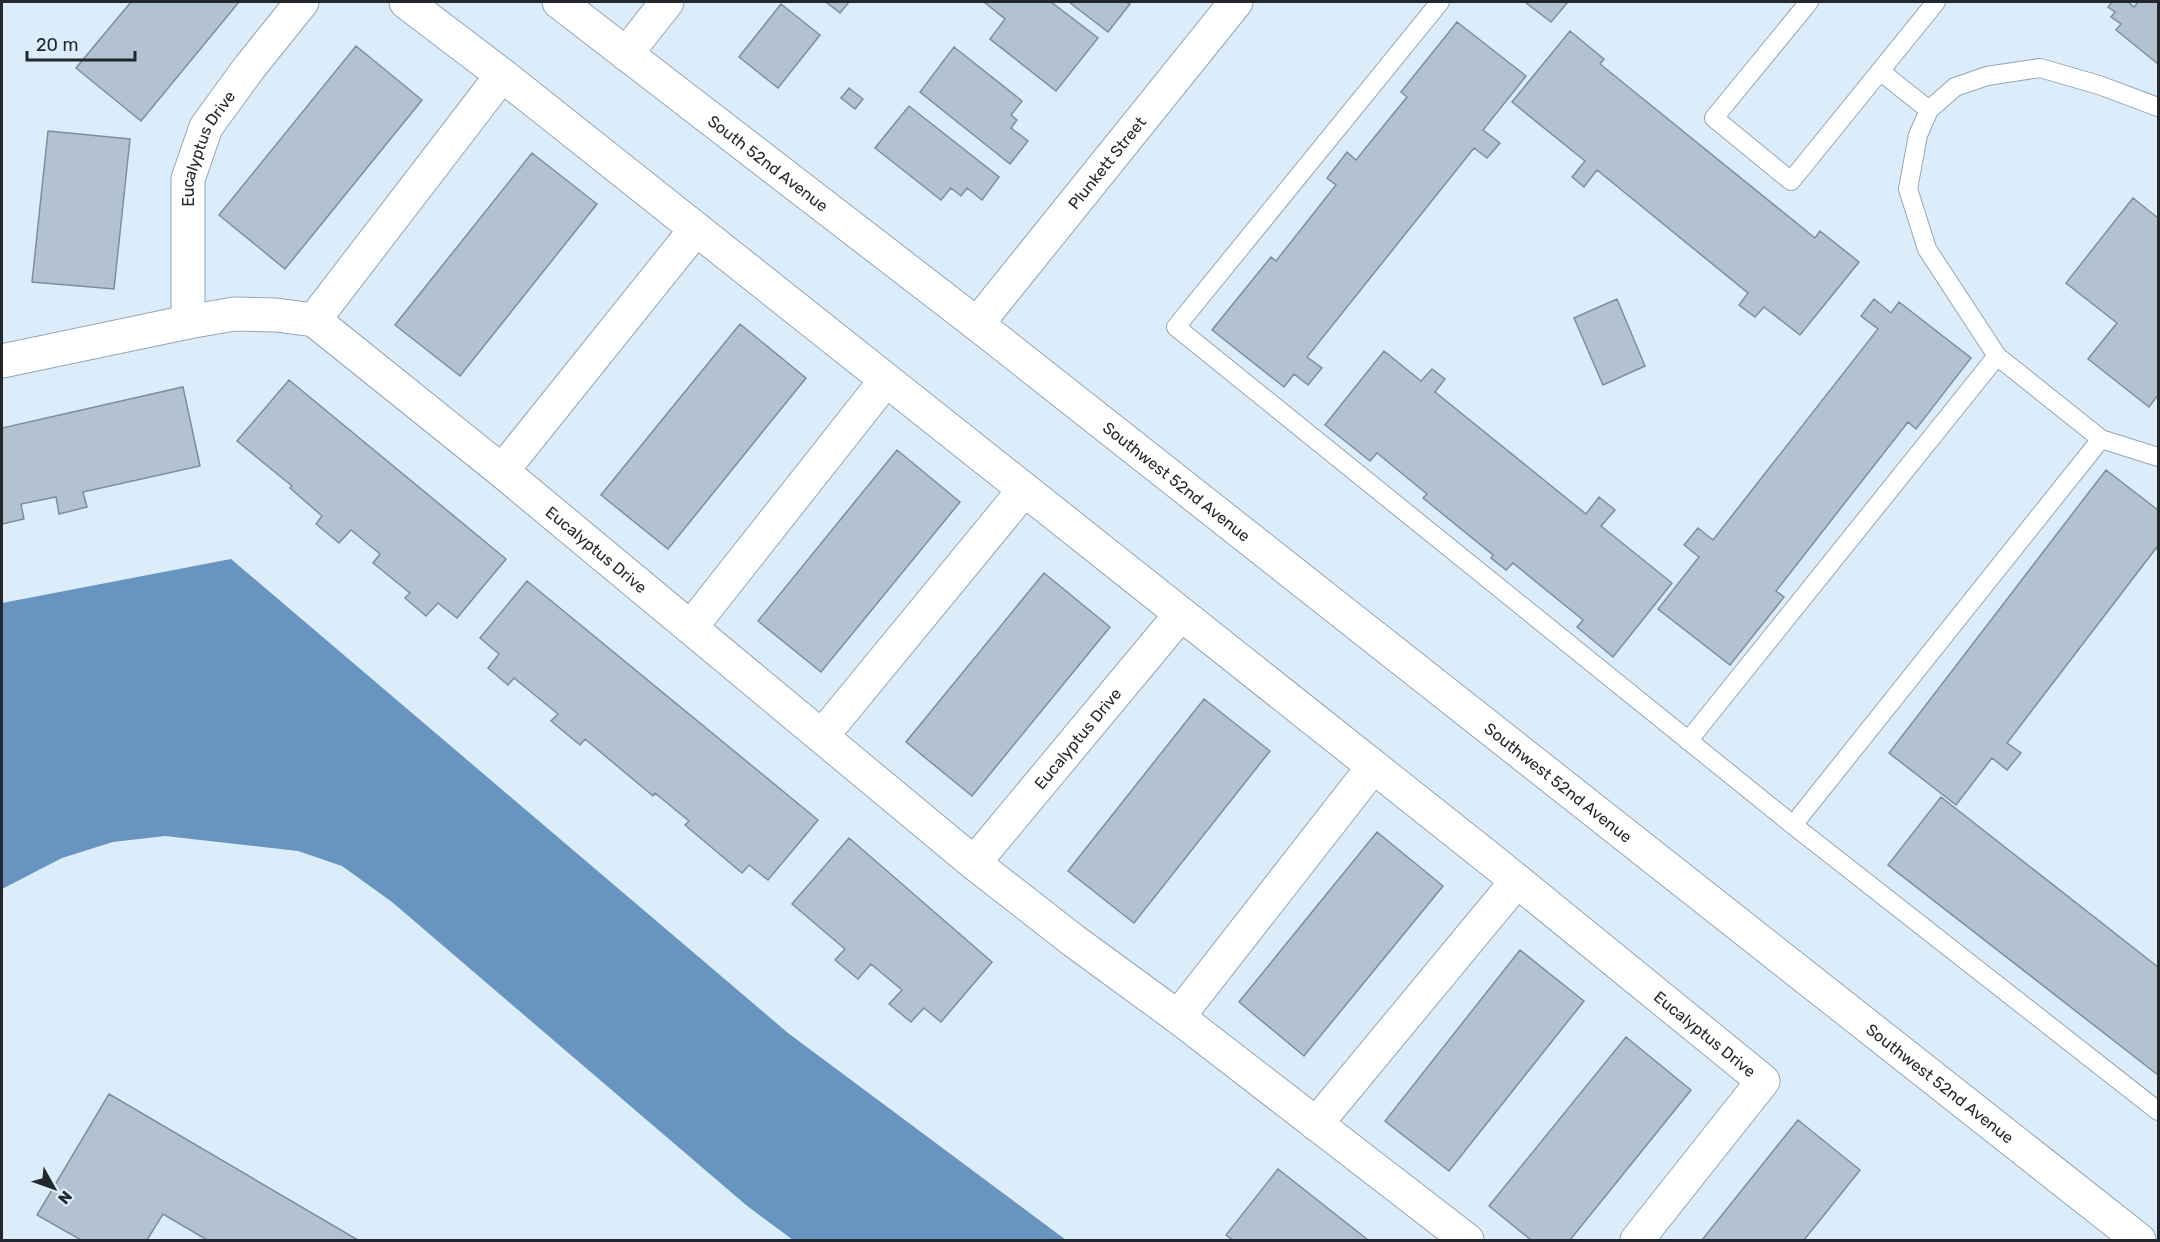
<svg xmlns="http://www.w3.org/2000/svg" width="2160" height="1242" viewBox="0 0 2160 1242" font-family="Rubik,sans-serif">
  <style>
    .water { fill: #6795bf }
    .building { fill: #b2c2d1; stroke: #7f8e9c; stroke-width: 1.5 }
    .lines { fill: none; stroke-linecap: round; stroke-linejoin: round }
    .service-casing { stroke: #96a5b4; stroke-width: 20 }
    .minor-casing { stroke: #96a5b4; stroke-width: 35 }
    .service { stroke: #fff; stroke-width: 18 }
    .minor { stroke: #fff; stroke-width: 33 }
    .labels { text-anchor: middle; stroke-width: 4.5; stroke-linejoin: round; paint-order: stroke }
    .street-label { font-size: 16px; fill: #22282e; stroke: #dbecfb }
  </style>
  <rect width="100%" height="100%" fill="#dbecfb"/>
  <path class="water" d="M231 559 788 1033 1066 1240H793L746 1205 392 902 342 866 298 851 165 836 113 842 62 858 2 889V603Z"/>
  <path class="building" d="M131 2H239L141 121 76 68Z
    M826 2H849L840 13Z
    M984 2H1051L1098 38 1056 91 990 39 1005 19Z
    M1069 2H1126L1130 4 1108 32Z
    M1525 2H1568L1551 22Z
    M2112 2H2128L2134 7 2138 2H2158V64L2116 30 2121 24 2111 17 2115 12 2108 7Z
    M781 4 820 35 778 88 739 57Z
    M1457 22 1526 76 1483 130 1500 143 1487 158 1474 148 1307 357 1322 368 1308 385 1294 374 1284 387 1212 330 1271 257 1276 261 1336 185 1327 178 1347 152 1356 160 1407 97 1401 92Z
    M1570 31 1604 59 1600 64 1815 238 1820 231 1859 262 1800 335 1764 307 1755 317 1739 305 1748 293 1597 170 1584 187 1572 177 1585 161 1512 102Z
    M356 46 422 100 285 269 219 215Z
    M954 47 1022 101 1011 115 1017 120 1011 128 1028 141 1010 164 920 92Z
    M849 88 863 99 855 109 841 98Z
    M909 106 999 177 982 200 967 188 961 196 951 188 941 200 875 148Z
    M48 131 130 139 114 289 32 282Z
    M532 153 597 204 460 376 395 325Z
    M2133 198 2158 218V395L2149 407 2088 359 2117 323 2066 283Z
    M1617 299 1645 366 1603 385 1574 318Z
    M1874 299 1891 313 1899 302 1971 358 1916 429 1908 422 1776 591 1784 597 1730 665 1658 609 1699 557 1684 545 1698 528 1713 540 1878 329 1861 316Z
    M740 324 806 378 668 549 601 495Z
    M1384 351 1421 381 1432 369 1445 379 1435 392 1586 514 1599 497 1615 510 1601 526 1672 583 1613 657 1577 627 1583 620 1513 563 1506 570 1491 558 1493 555 1423 498 1427 494 1377 453 1370 461 1325 425Z
    M289 380 506 559 457 618 438 603 426 616 405 598 410 593 373 563 380 554 351 530 339 543 316 524 322 516 290 488 292 486 237 441Z
    M183 387 200 466 83 492 87 507 59 514 56 497 21 504 24 519 2 524V428Z
    M897 450 960 502 821 672 758 621Z
    M2106 470 2158 510V548L2157 547 2007 743 2021 753 2007 770 1992 758 1956 805 1889 753Z
    M1044 573 1110 627 972 796 906 742Z
    M527 581 818 820 768 880 749 865 742 873 685 825 689 821 655 793 653 796 585 739 580 745 551 721 558 714 514 678 508 685 488 668 499 654 480 638Z
    M1204 699 1270 751 1134 923 1068 871Z
    M1941 797 2158 967V1075L1888 865Z
    M1377 832 1443 886 1304 1056 1239 1002Z
    M849 838 992 962 941 1022 924 1008 911 1022 889 1004 902 990 871 964 858 979 835 960 845 949 792 904Z
    M1520 950 1584 1001 1449 1171 1385 1121Z
    M1626 1037 1691 1090 1570 1240H1531L1489 1206Z
    M109 1094 358 1240H207L163 1214 147 1240H81L37 1215Z
    M1798 1120 1860 1170 1804 1240H1702Z
    M1278 1169 1368 1240H1233L1226 1235Z"/>
  <g class="lines">
    <defs>
      <path id="service" d="M1440 2 1176 327 1793 825 2158 1111
        M1809 2 1714 118 1791 181 1936 2
        M1880 71 1929 110
        M2158 107 2099 85 2040 68 1987 76 1955 87 1929 110 1918 135 1908 189 1927 249 1997 356 2101 439 2158 457
        M1688 741 1997 356
        M1793 825 2101 439"/>
      <g id="minor">
        <path id="s1" d="M406 2 502 75 1495 863 1763 1081 1637 1240"/>
        <path id="s2" d="M559 2 977 324 2139 1240"/>
        <path d="M626 54 667 2"/>
        <path d="M314 320 502 75"/>
        <path id="s3" d="M188 322V179L206 127 249 68 302 2"/>
        <path id="s4" d="M977 324 1236 2"/>
        <path id="s5" d="M2 361 188 322 234 314 276 315 314 320 502 471 974 863 1074 941 1178 1017 1467 1240"/>
        <path d="M502 471 696 229"/>
        <path d="M691 627 886 380"/>
        <path d="M822 736 1024 490"/>
        <path id="s6" d="M974 863 1181 614"/>
        <path d="M1178 1017 1373 767"/>
        <path d="M1316 1124 1517 881"/>
      </g>
    </defs>
    <use href="#service" class="service-casing"/>
    <use href="#minor" class="minor-casing"/>
    <use href="#service" class="service"/>
    <use href="#minor" class="minor"/>
  </g>
  <g class="labels">
    <g class="street-label">
      <text dy="6" stroke="none"><textPath href="#s3" startOffset="178">Eucalyptus Drive</textPath></text>
      <text dy="6" stroke="none"><textPath href="#s2" startOffset="264">South 52nd Avenue</textPath></text>
      <text dy="6" stroke="none"><textPath href="#s4" startOffset="207">Plunkett Street</textPath></text>
      <text dy="6" stroke="none"><textPath href="#s2" startOffset="782">Southwest 52nd Avenue</textPath></text>
      <text dy="6" stroke="none"><textPath href="#s5" startOffset="681">Eucalyptus Drive</textPath></text>
      <text dy="6" stroke="none"><textPath href="#s6" startOffset="162">Eucalyptus Drive</textPath></text>
      <text dy="6" stroke="none"><textPath href="#s2" startOffset="1268">Southwest 52nd Avenue</textPath></text>
      <text dy="6" stroke="none"><textPath href="#s1" startOffset="1659">Eucalyptus Drive</textPath></text>
      <text dy="6" stroke="none"><textPath href="#s2" startOffset="1754">Southwest 52nd Avenue</textPath></text>
    </g>
  </g>
  <rect width="2160" height="1242" fill="none" stroke="#22282e" stroke-width="6"/>
  <g transform="translate(54 1188) rotate(130)" stroke="#dbecfb" stroke-width="4.5" paint-order="stroke">
  <path d="M0-4.5L10 22L0 15L-10 22Z" fill="#22282e"/>
  <text y="-9" font-size="16" font-weight="bold" text-anchor="middle" fill="#22282e">N</text>
  </g>
  <path d="M27 51v9h108v-9" fill="none" stroke="#22282e" stroke-width="3"/>
  <text x="36" y="51" font-size="18" fill="#22282e" stroke="#dbecfb" stroke-width="4.5" paint-order="stroke">20 m</text>
</svg>
